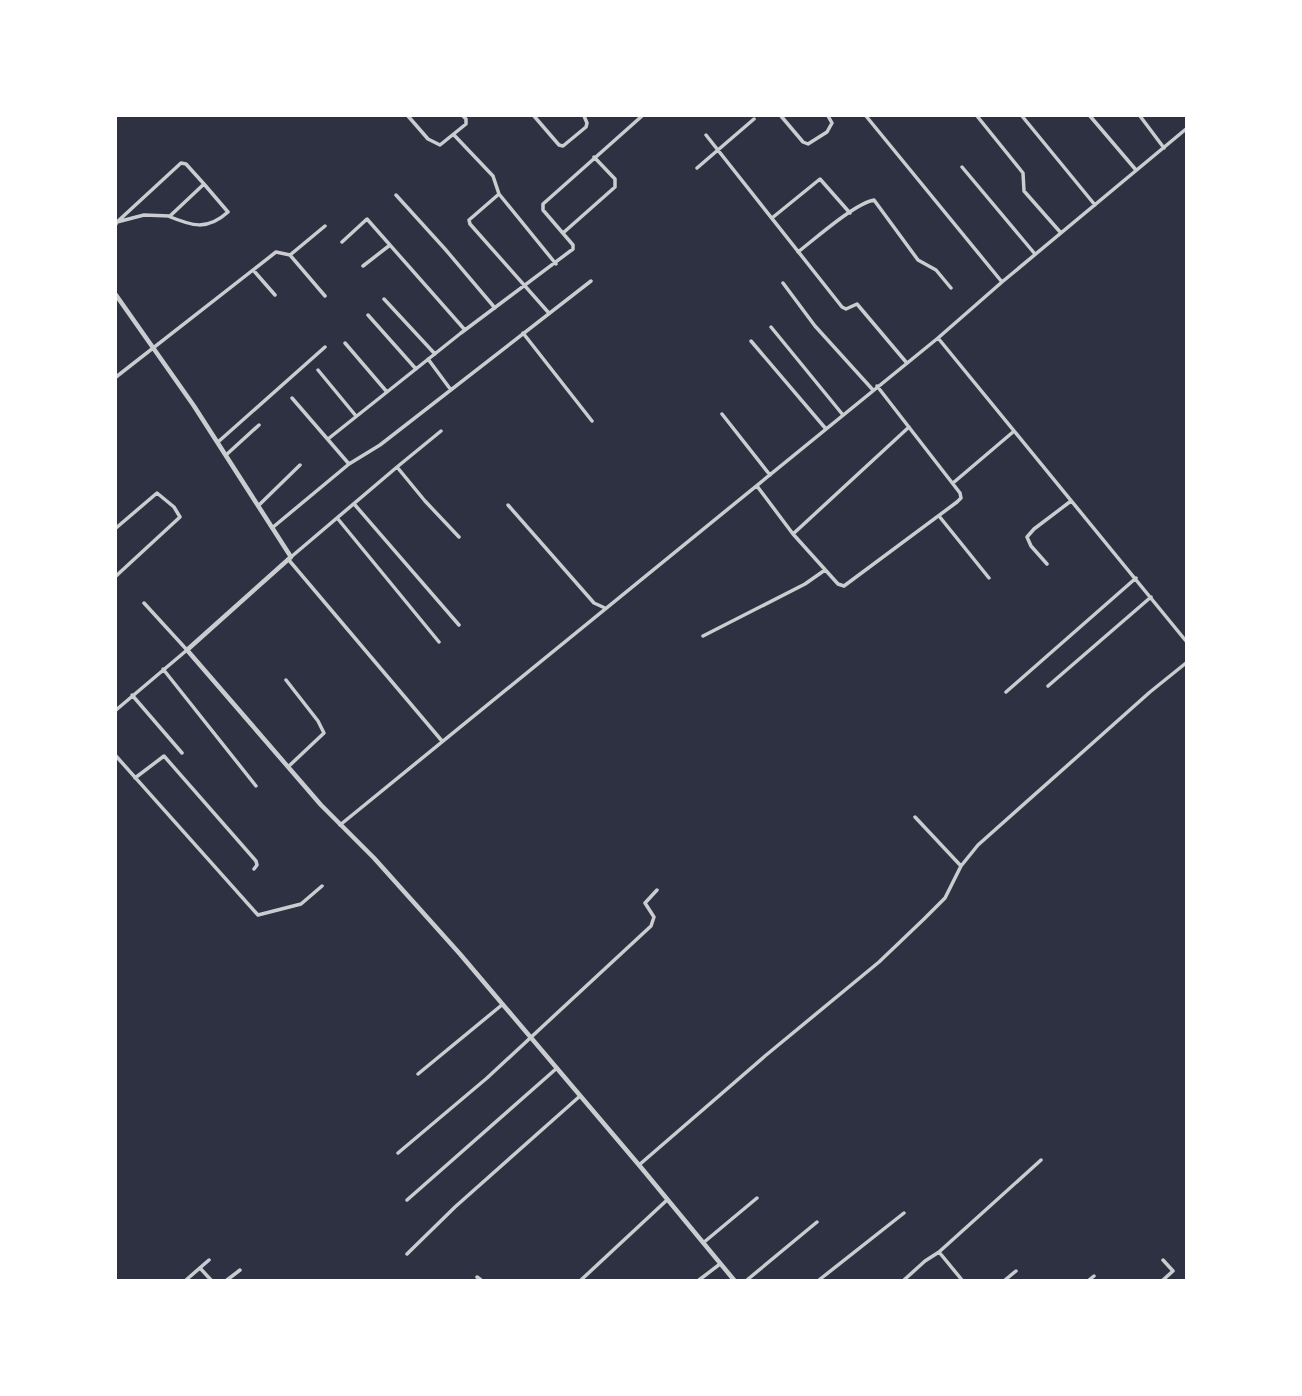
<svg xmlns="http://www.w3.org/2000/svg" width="1302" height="1396" viewBox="0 0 1302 1396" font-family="Merriweather,serif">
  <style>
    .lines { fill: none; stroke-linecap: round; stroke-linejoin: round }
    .minor { stroke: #caccd0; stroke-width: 3.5 }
    .tertiary { stroke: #caccd0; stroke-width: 4.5 }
  </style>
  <rect width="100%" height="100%" fill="#2d3142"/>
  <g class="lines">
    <path class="minor" d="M408 116 428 139 440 145 466 124V119L463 116
      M534 116 559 145 563 146 586 127 587 123 584 116
      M781 116 803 142 808 144 827 132 832 123 828 116
      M866 116 1002 282
      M977 116 1023 173 1024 191 1061 233
      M1022 116 1095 205
      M1090 116 1136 170
      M1140 116 1164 148
      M454 135 493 176 499 194 556 264
      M706 135 842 307 846 309 857 304 906 362
      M962 167 1035 254
      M697 168 754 119
      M499 194 469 220 470 224 548 312
      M396 195 445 249 495 308
      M168 216C192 226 207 231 228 212L204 184
      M772 218 820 179 850 213
      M116 224 117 222 181 163 186 164 204 184 170 216 144 215 117 222
      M563 233 615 187V179L594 157
      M342 242 367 219 465 330
      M798 252C816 238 854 204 874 200L918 260 936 270 951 288
      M290 255 325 296
      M363 266 390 245
      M254 271 275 295
      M783 283 815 326 873 390
      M384 299 435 354
      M368 315 416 369
      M771 327 843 415
      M523 333 592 421
      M938 338 1002 282 1186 129
      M751 341 826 429
      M345 343 387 392
      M428 359 451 390
      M318 370 356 416
      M116 377 276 252 290 255 325 226
      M292 398 349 464
      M722 414 770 475
      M328 439 461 333 573 249V245L543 210V204L642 116
      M218 442 325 347
      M226 455 259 425
      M397 467 441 431
      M953 483 1013 432
      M757 486 793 534 838 584 844 586 957 502 961 498 960 493 877 386
      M355 505 459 625
      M508 505 594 603 605 608
      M258 506 300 465
      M939 516 989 578
      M338 519 439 642
      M116 528 157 493 174 507 180 517 116 576
      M272 528 349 464 380 445 591 281
      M793 534 909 427
      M291 557 397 467 425 501 459 537
      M288 559 442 741
      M1047 564 1031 546 1027 537 1034 529 1071 501
      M703 636 805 584 825 570
      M163 669 256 786
      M286 680 318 721 324 733 289 766
      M1048 686 1151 597
      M1006 692 1136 578
      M132 695 182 753
      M116 710 187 650 144 603
      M116 756 258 915 301 904 322 886
      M135 778 164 756 256 861 257 865 254 869
      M915 817 961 866
      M340 825 938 338 1186 641
      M418 1074 503 1004
      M398 1153 487 1078 651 926 654 917 645 903 657 890
      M639 1165 765 1056 879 962 924 919 945 898 961 866 978 845 1150 692 1186 663
      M407 1200 557 1068
      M703 1243 757 1198
      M939 1252 1041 1160
      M407 1254 455 1207 580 1096
      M200 1268 211 1280
      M477 1277 481 1280
      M186 1280 209 1260
      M227 1280 240 1270
      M581 1280 667 1200
      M699 1280 720 1264
      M747 1280 817 1222
      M819 1280 904 1213
      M904 1280 925 1261 939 1252 962 1280
      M1005 1280 1016 1271
      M1089 1280 1094 1276
      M1163 1280 1173 1271 1163 1260"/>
    <path class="tertiary" d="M116 295 194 406 291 557 187 650 321 805 374 858 460 954 639 1165 734 1280"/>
  </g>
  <rect width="1302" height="1396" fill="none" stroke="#ffffff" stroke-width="234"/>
</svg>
